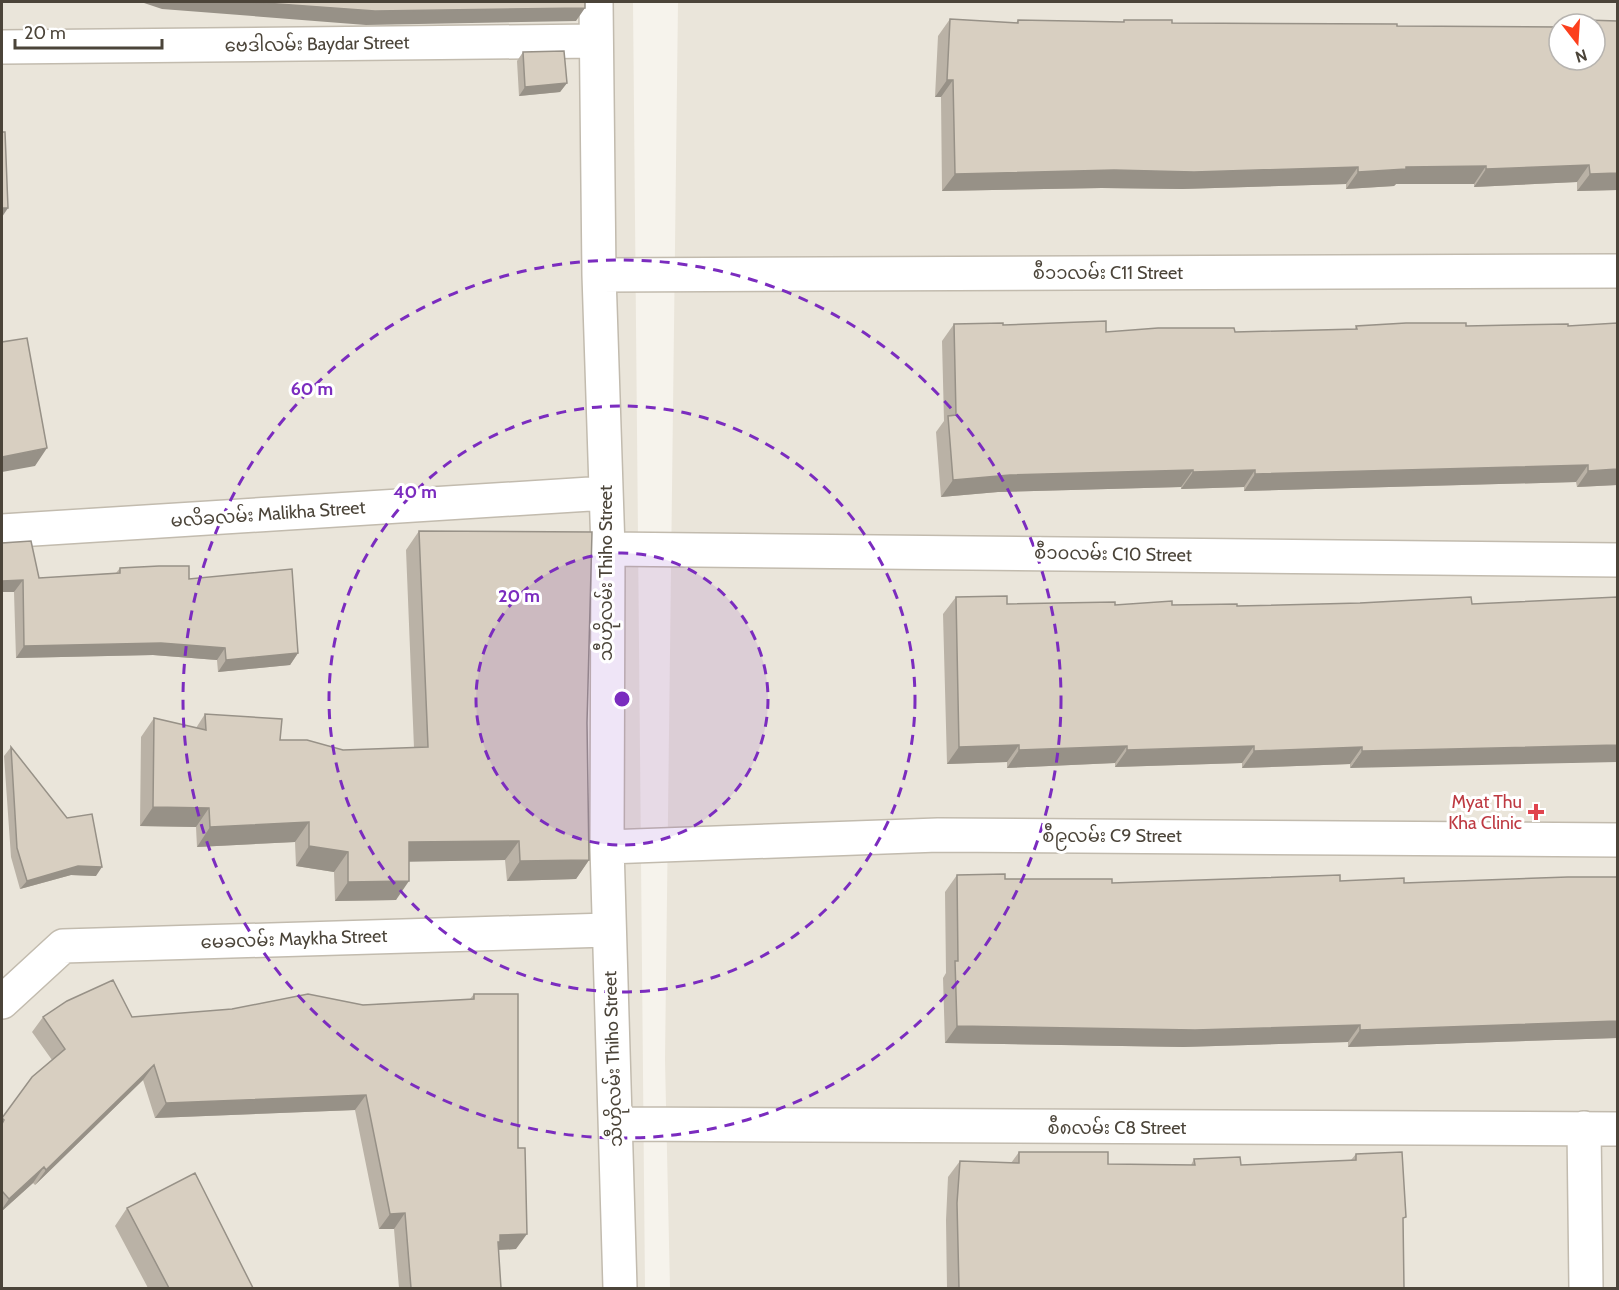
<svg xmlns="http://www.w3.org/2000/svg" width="1619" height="1290" viewBox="0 0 1619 1290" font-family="Cabin,'Noto Sans Myanmar',sans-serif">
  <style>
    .residential { fill: #eae5da; fill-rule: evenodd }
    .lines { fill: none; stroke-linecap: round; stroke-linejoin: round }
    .street-casing { stroke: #c2bbae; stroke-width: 36 }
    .street { stroke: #fff; stroke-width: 33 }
    .wall { fill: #bab2a6 }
    .shaded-wall { fill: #979187 }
    .building { fill: #d8cfc1; stroke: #979187; stroke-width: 1.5 }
    .ring { fill: none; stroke: #7b2cbf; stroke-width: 3; stroke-dasharray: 10 8 }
    .health-dot { fill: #e0444e; stroke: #fff; stroke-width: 2 }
    .labels { text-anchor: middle; stroke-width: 6; stroke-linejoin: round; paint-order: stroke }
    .street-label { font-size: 18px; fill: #4b4439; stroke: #fff }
    .health-label { font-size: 18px; fill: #be3a42; stroke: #fff; text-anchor: end }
    .centre { fill: #7b2cbf; stroke: #fff; stroke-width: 3 }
    .ring-label { font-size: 18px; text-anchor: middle; font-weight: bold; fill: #7b2cbf; stroke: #fff; stroke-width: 6; stroke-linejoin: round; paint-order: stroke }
  </style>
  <rect width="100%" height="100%" fill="#f6f3ec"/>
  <path class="residential" d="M2 2H633L645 1288H2Z
    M678 2H1617V1288H670L665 1060ZM1559 24H1595V60H1559Z"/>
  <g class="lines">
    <defs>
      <path id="street" d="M596 2 599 275 608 549 607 847 620 1288
        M2 47 596 41
        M599 275 1618 271
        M2 531 606 493
        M608 549 1618 560
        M607 847 938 835 1618 840
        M2 1002 63 946 608 930
        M616 1124 1618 1129
        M1584 1128 1586 1288"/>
    </defs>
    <use href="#street" class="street-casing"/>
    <use href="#street" class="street"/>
  </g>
  <path class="wall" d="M950 19 1016 23 1018 20 1123 22 1124 20 1172 23 1397 26 1559 60 1595 24H1584L1586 20 1617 21V190L1577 191V182L1474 187V184H1396L1394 186 1346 189V184L1182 189 1102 188 942 191 941 97H935L938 36Z
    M523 52 567 83 560 92 519 96 517 61Z
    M1617 323V485L1577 487 1576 482 1244 491V487L1181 489V487L998 492 941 497 936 432 944 421 942 341 954 324 1003 325 1106 332H1235L1355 329 1356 326H1568Z
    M419 531 587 723 589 860 576 879 507 881 505 860 409 861 396 900 335 901 334 872 296 866 295 842 197 847 196 827 140 826 141 737 154 718 196 728 205 714 280 740 343 750 414 748 406 550Z
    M2 543 39 578 116 573 120 568 189 579 298 653 290 665 218 672 217 660 153 655 16 658 14 592H2Z
    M956 597 1007 604 1115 605H1172L1237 606 1360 603 1471 597 1350 768V764L1242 768V763L1115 767V763L1007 768V762L947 764 943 614Z
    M11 747 96 876 71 875 20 889 11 857 4 756Z
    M957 875 1005 879 1112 883 1340 881 1404 883 1617 877V1038L1348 1047V1042L1183 1047 945 1043 943 978 946 973 945 892Z
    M474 994 516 1249 498 1250 501 1288H399L394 1229H379L355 1110 155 1118 143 1080 35 1185 33 1183 2 1211V1119L32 1077 52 1060 32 1032 43 1017H132L470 999Z
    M1019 1152 1108 1164 1191 1165 1194 1159 1241 1165 1351 1160 1356 1154 1403 1222 1404 1288H947L946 1220 948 1177 960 1161 1011 1163Z
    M127 1208 253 1288H148L115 1226Z"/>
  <path class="shaded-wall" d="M144 2H249L585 8 576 21 366 25 162 9 144 3Z
    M947 80H953L941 97H935Z
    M567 83 560 92 519 96 525 87Z
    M1589 165 1577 182 1474 187 1486 169Z
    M1486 166 1474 184H1396L1394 186 1346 189 1358 172 1406 167Z
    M1358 167 1346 184 1182 189 1102 188 942 191 955 174 1114 170Z
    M1617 173V190L1577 191 1590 174Z
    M2 208H8L2 217Z
    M47 448 35 466 2 472V457Z
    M1588 465 1576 482 1244 491 1255 474Z
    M1617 469V485L1577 487 1588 471Z
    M1193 470 1181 487 998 492 941 497 953 480 1010 475Z
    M1255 470 1244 487 1181 489 1193 472Z
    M23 580 14 592H2V581Z
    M161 643 225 648 217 660 153 655 16 658 24 646Z
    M298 653 290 665 218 672 226 660Z
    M1019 745 1007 762 947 764 959 747Z
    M1617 745V762L1350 768 1362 751Z
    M1127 746 1115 763 1007 768 1019 750Z
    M1254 746 1242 763 1115 767 1127 750Z
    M1362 747 1350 764 1242 768 1254 751Z
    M153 807 209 808 196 827 140 826Z
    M309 822 295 842 197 847 210 827Z
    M519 841 505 860 396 862 409 842Z
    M309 846 348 852 334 872 296 866Z
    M589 860 576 879 507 881 520 861Z
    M78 866 102 867 96 876 71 875 20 889 27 881Z
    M409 881 396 900 335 901 348 882Z
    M1617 1021V1038L1348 1047 1360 1030Z
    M1360 1025 1348 1042 1183 1047 945 1043 957 1026Z
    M154 1065 143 1080 35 1185 46 1170Z
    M366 1095 355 1110 155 1118 166 1103Z
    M44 1167 33 1183 2 1211V1209L9 1199Z
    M405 1213 394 1229H379L390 1214Z
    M527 1234 516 1249 495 1250 500 1235Z"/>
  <path class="building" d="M249 2H585V8L375 11Z
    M950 19 1018 23V20L1124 22V20H1172V23L1397 24V26L1559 27V60H1595V24H1586V20L1617 21V173L1590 174 1589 165 1486 169V166L1406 167V169L1358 172V167L1194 172 1114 170 955 174 953 80H947Z
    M564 51 567 83 525 87 523 52Z
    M2 132H5L8 208H2Z
    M1106 321V332L1158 328H1234L1235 332 1357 329 1356 326 1406 323H1466V326L1568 324V326L1617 323V469L1588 471V465L1255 474V470L1193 472V470L1010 475 953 480 948 416 956 415 954 324 1003 323V325Z
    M27 338 47 448 2 457V342Z
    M419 531 592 532 587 723 589 860 520 861 519 841 409 842V881L348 882V852L309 846V822L210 827 209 808 153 807 154 718 206 730 205 714 282 719 280 740H307L343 750 428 747Z
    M31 541 39 578 120 573V568L159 566H189V579L292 569 298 653 226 660 225 648 161 643 24 646 23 580 2 581V543Z
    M1007 596V604L1115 602V605L1172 601V605L1237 604V606L1360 603 1471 597 1472 604 1617 597V745L1362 751V747L1254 751V746L1127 750V746L1019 750V745L959 747 956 597Z
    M11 747 67 818 92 814 102 867 78 866 27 881 17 848Z
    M1005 874V879H1112V883L1340 875V881L1404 878V883L1568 877H1617V1021L1360 1030V1025L1195 1030 957 1026 955 961H958L957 875Z
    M113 980 132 1017 232 1009 308 994 363 1005 474 999V994H518V1148H525L527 1234 500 1235V1242H498L501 1288H411L405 1213 390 1214 366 1095 166 1103 154 1065 46 1170 44 1167 9 1199 2 1191V1124L4 1120 2 1118 32 1077 65 1049 43 1017 67 1001Z
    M1019 1152H1108V1164L1195 1165 1194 1159 1240 1157 1241 1165 1356 1160V1154L1402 1152 1406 1217 1403 1218 1404 1288H959L957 1203 960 1161 1019 1163Z
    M195 1173 253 1288H169L127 1208Z"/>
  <circle cx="622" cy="699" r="146" fill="#7b2cbf" fill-opacity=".12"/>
  <g class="ring">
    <circle cx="622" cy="699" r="146"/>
    <circle cx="622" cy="699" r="293"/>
    <circle cx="622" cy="699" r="439"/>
  </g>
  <path class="health-dot" d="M1533 803h6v6h6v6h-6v6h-6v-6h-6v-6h6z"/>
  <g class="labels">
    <g class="street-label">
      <text transform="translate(317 44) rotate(-1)" y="6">ဗေဒါလမ်း Baydar Street</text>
      <text x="1108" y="279">စီ၁၁လမ်း C11 Street</text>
      <text transform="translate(268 514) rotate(-4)" y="6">မလိခလမ်း Malikha Street</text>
      <text transform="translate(1113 554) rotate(1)" y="6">စီ၁၀လမ်း C10 Street</text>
      <text transform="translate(606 573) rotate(-90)" y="6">သီဟိုလမ်း Thiho Street</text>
      <text x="1112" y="842">စီ၉လမ်း C9 Street</text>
      <text transform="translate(294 939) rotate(-2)" y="6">မေခလမ်း Maykha Street</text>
      <text transform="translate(613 1059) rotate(-92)" y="6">သီဟိုလမ်း Thiho Street</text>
      <text x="1117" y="1134">စီ၈လမ်း C8 Street</text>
    </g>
    <g class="health-label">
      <text x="1522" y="808">Myat Thu<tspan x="1522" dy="21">Kha Clinic</tspan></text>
    </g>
  </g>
  <circle cx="622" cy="699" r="9" class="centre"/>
  <g class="ring-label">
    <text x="312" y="395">60 m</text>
    <text x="415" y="498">40 m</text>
    <text x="519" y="602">20 m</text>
  </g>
  <rect width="1619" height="1290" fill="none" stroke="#4b4439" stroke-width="6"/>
  <g transform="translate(1577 42) rotate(163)"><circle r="28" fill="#ffffff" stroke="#b7b4b0" stroke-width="1.5"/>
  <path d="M0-4.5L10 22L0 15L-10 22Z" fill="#fc3f1d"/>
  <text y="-9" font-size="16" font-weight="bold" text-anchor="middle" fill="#4b4439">N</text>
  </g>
  <path d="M15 39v9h147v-9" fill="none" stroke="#4b4439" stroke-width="3"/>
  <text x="24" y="39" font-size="18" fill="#4b4439" stroke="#ffffff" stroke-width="4.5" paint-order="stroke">20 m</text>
</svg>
